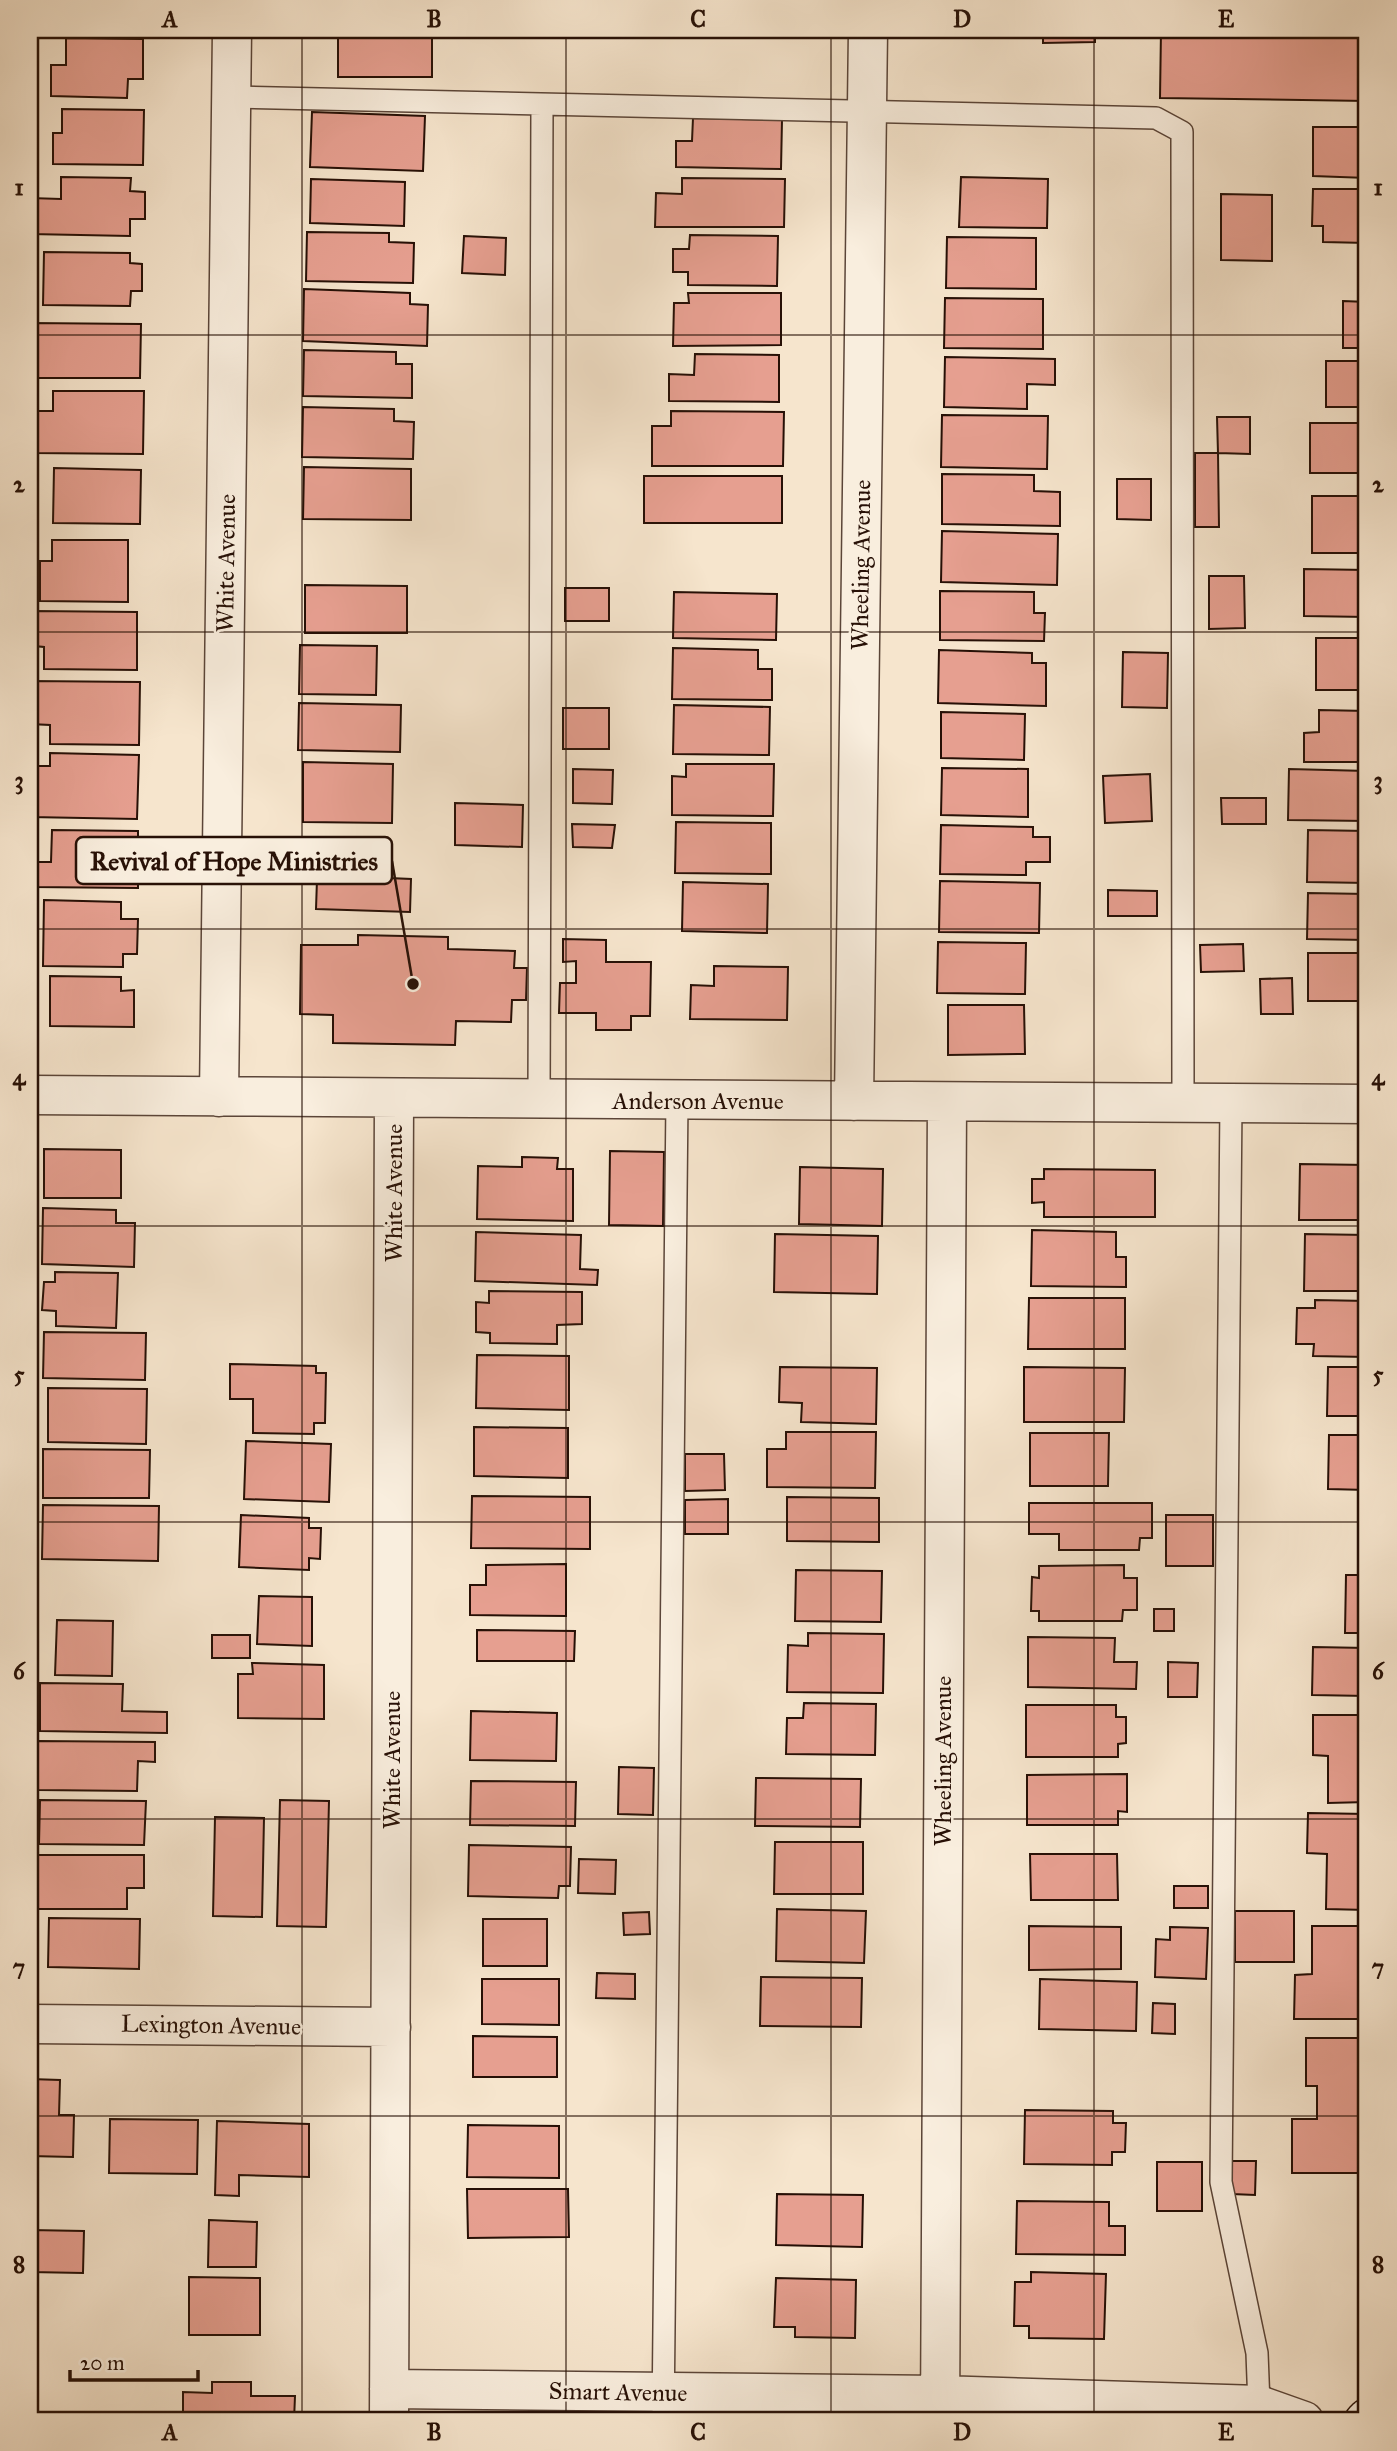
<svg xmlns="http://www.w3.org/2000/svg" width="1397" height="2451" viewBox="0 0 1397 2451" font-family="'IM FELL Great Primer',serif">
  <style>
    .building { fill: #e69f90; stroke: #271006; stroke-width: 2 }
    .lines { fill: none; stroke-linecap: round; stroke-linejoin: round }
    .lane-casing { stroke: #5b4538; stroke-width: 24 }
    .street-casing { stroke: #5b4538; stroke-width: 41 }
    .secondary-casing { stroke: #271006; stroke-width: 41 }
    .lane { stroke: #f9eede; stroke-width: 21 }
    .street { stroke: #f9eede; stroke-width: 38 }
    .secondary { stroke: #f9eede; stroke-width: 38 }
    .grid { fill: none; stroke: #271006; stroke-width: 2; stroke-opacity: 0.55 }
    .labels { text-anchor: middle; stroke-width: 5; stroke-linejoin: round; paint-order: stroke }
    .street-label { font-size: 24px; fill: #271006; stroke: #f9eede }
    .leader { fill: none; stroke: #271006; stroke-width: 2.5 }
    .callout-dot { fill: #271006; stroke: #f9eede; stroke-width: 2.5 }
    .callout { fill: #f9eede; stroke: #271006; stroke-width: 2.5 }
    .callout-label { font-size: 26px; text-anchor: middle; font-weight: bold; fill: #271006 }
    .neatline { fill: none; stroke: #271006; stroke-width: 2.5 }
    .grid-label { font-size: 23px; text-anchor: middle; font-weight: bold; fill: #271006 }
  </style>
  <rect width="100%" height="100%" fill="#f6e5cd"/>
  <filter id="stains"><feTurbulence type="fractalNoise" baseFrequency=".00286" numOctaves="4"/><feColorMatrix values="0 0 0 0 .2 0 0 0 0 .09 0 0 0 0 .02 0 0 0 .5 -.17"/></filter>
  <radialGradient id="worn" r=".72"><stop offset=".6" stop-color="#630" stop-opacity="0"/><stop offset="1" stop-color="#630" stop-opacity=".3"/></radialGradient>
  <path class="building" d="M338 30H432V77H338Z
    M1043 30H1095V42L1043 43Z
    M1161 30H1367V101L1160 98Z
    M66 38 143 39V79H128L127 98 51 96V65H66Z
    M62 109 144 110 143 165 53 164V133H62Z
    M312 112 425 116 423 171 310 167Z
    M693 118 782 120 781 169 676 167V141H692Z
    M1313 127H1367V178L1313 176Z
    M61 177 131 178 130 191 145 192V219H130V236L30 234V198L61 199Z
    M961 177 1048 179 1047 228 959 227Z
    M682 178 785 179 784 227H655L656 193 682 194Z
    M311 179 405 182 404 226 310 223Z
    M1313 189H1367V243L1323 242V226H1312Z
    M1221 194 1272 195V261L1221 260Z
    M307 232 389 233V242L414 243 413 283 306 281Z
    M690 235 778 236 777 286 688 285V272H673V249H689Z
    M464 236 506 238 505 275 462 273Z
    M947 237 1036 238V289L946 288Z
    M44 252 130 253V263L142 264V291H131L130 306 43 305Z
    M304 289 410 293V304L428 305 427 346 303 341Z
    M688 293H781V345L673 346 674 303H689Z
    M945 298 1043 299V349L944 348Z
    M1343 301 1367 302V348H1343Z
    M30 323 141 324 140 378H30Z
    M304 350 396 352V364H412V398L303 396Z
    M695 354 779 355V402L669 401V374L694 375Z
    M945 357 1055 359V385L1027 384V409L944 407Z
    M1326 361H1367V407H1326Z
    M53 391H144L143 454 31 453V411H53Z
    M303 407 394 409V421L414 422 413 459 302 457Z
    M671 411 784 412 783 466H652V426H671Z
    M942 415 1048 416 1047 469 941 467Z
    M1217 417H1250V454L1218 453Z
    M1310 423H1367V473H1310Z
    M1195 453H1218L1219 527H1195Z
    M304 467 411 469V520L303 519Z
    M54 468 141 470 140 524 53 523Z
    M942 474 1034 475V491L1060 492V526L942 524Z
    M644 476H782V523H644Z
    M1117 479H1151V520L1117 519Z
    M1312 496H1367V553H1312Z
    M942 531 1058 534 1057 585 941 582Z
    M52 540H128V602L40 601V561H52Z
    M1304 569 1367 570V617L1304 616Z
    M1209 576H1244L1245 628 1209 629Z
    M305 585 407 586V633H305Z
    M565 588H609V621H565Z
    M940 591 1034 592V613H1045L1044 641 940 640Z
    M674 592 777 594 776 640 673 638Z
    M34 611 137 612V670L44 669V647L34 646Z
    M1316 638H1367V690H1316Z
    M300 645 377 646 376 695 299 694Z
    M673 648 758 650V669H772V700L672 699Z
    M939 650 1032 653V663H1046V706L938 703Z
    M1123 652 1168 653 1167 708 1122 707Z
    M30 681 140 682 139 745 50 744V725L30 724Z
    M299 703 401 705 400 752 298 750Z
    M674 705 770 707 769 755 673 754Z
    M563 708H609V749H563Z
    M1319 710 1367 711V762H1304V733L1319 732Z
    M941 712 1025 714 1024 760 941 758Z
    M50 753 139 755 137 819 30 817V766H50Z
    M303 762 393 764 392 823 303 822Z
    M686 764H774L773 816 672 815V776L686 777Z
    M942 768 1028 769V817L941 815Z
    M573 769 613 770 612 804 573 803Z
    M1289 769 1367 771V821L1288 820Z
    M1150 774 1152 821 1105 823 1103 776Z
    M1221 798H1266V824H1222Z
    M455 803 523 805 522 847 455 845Z
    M676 822 771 823V874L675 873Z
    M572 824 615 825 612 848 573 847Z
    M941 825 1033 827V837H1050V862H1026V875L940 874Z
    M52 830 138 831V888L32 887V862H51Z
    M1308 830 1367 831V883L1307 882Z
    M318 850 389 852V878L411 879 410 912 316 909Z
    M940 881 1040 883 1039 933 939 932Z
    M683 882 768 884 767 933 682 931Z
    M1108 890 1157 891V916H1108Z
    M1308 893 1367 894V940L1307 939Z
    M44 900 121 902V919H138L137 954H123V967L43 966Z
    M358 935 448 937V949L515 951 514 968H527L526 1000H512L511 1022 456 1021 455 1045 333 1043V1015L300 1014 301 945H358Z
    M563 939 606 940V962H651L650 1016H631V1030H596V1013H559L560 983H576V961L563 962Z
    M938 942 1026 943 1025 994 937 993Z
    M1243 944 1244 971 1201 972 1200 945Z
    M1308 953H1367V1001H1308Z
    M714 966 788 967 787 1020 690 1019 691 985 714 986Z
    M50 976 121 977V991L134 990V1027L50 1026Z
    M1292 978 1293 1014H1261L1260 979Z
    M948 1005H1024L1025 1054 948 1055Z
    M44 1149 121 1150V1198H44Z
    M610 1151 664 1152 663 1226 609 1225Z
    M522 1157 558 1158 557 1169H573V1221L477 1219 478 1166 522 1167Z
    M1300 1164 1367 1165V1220H1299Z
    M800 1167 883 1169 882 1226 799 1224Z
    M1044 1169 1155 1170V1217H1044V1202L1032 1203V1179H1044Z
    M43 1208 116 1210V1223H135L134 1267 42 1264Z
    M1032 1230 1116 1232V1257H1126V1287L1031 1286Z
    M476 1232 581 1235 580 1269 598 1270 597 1285 475 1281Z
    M775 1234 878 1236 877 1294 774 1292Z
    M1305 1234 1367 1235V1291H1304Z
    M55 1272 118 1273 116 1328 56 1326V1311L42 1310 44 1282H55Z
    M489 1291 582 1292V1324L557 1325V1344L490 1343V1333L476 1332V1302L489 1303Z
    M1029 1298H1125V1349H1028Z
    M1315 1300 1367 1301V1357L1313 1356 1314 1344H1296L1297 1308H1315Z
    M44 1332 146 1333 145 1380 43 1378Z
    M477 1355 569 1356V1410L476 1408Z
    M230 1364 316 1366V1373H326L325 1423H314V1434L253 1433V1399H230Z
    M780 1367 877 1368 876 1424 801 1422 802 1403 779 1402Z
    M1024 1367 1125 1368 1124 1422H1024Z
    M1328 1367H1367V1416H1327Z
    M48 1388 147 1389 146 1444 48 1442Z
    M474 1427 568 1428V1478L474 1476Z
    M786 1432H876L875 1488 767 1487V1449H786Z
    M1030 1433H1109L1108 1486H1030Z
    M1329 1435H1367V1490L1328 1489Z
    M246 1441 331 1444 329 1502 244 1499Z
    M43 1449 150 1450 149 1498H43Z
    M685 1454H724L725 1490 685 1491Z
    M472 1496 590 1497V1549L471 1548Z
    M787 1497 879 1498V1542L787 1541Z
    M728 1499V1534H685V1500Z
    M1029 1503H1152V1538H1140L1139 1550H1059V1534H1029Z
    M43 1505 159 1506 158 1561 42 1559Z
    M241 1515 309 1518V1528H321L320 1559 309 1558V1570L239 1567Z
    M1166 1515H1213V1566H1166Z
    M566 1564V1616L470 1615V1585H486V1565Z
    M1124 1565V1578H1137V1610H1123L1122 1621H1039V1611H1031L1032 1577 1039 1578V1566Z
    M796 1570 882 1571 881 1622 795 1621Z
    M1346 1575H1367V1633H1345Z
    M259 1596 312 1597V1646L257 1644Z
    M1154 1609H1174V1631H1154Z
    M57 1620 113 1621 112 1676 55 1675Z
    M477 1630 575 1631 574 1661H477Z
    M808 1633 884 1634 883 1693 787 1692 788 1645 808 1646Z
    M212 1635H250V1658H212Z
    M1028 1637 1115 1638 1114 1662H1137L1136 1689 1028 1687Z
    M1313 1647 1367 1648V1696L1312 1695Z
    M1168 1662 1198 1663 1197 1697H1168Z
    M252 1663 324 1665V1719L238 1718V1674H253Z
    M40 1683 123 1684 122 1711 167 1712V1733L40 1731Z
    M804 1703 876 1704 875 1755 786 1754 787 1718H803Z
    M1026 1705H1116V1717H1126V1743L1118 1744V1757H1026Z
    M471 1711 557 1713 556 1761 470 1760Z
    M1313 1715H1367V1802L1328 1803V1756L1313 1755Z
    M38 1741 155 1742V1762L138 1761 137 1791 38 1790Z
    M619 1767 654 1768 653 1815 618 1814Z
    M1127 1774V1812L1118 1811V1825H1027V1775Z
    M756 1778 861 1779 860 1827 755 1826Z
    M471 1781 576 1782 575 1826 470 1825Z
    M40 1800 146 1801 144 1845 39 1844Z
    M280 1800 329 1801 326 1927 277 1926Z
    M1308 1813 1367 1814V1910L1326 1909 1327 1854 1307 1853Z
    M215 1817 264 1818 262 1917 213 1916Z
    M775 1842H863V1894H774Z
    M469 1845 571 1847 570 1886H559L558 1898 468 1896Z
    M1030 1854H1117L1118 1900H1031Z
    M36 1855H144V1888H127V1909H36Z
    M579 1859 616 1860 615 1894 578 1893Z
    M1174 1886H1208V1908H1174Z
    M777 1909 866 1911 864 1963 776 1961Z
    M1235 1911H1294V1962H1235Z
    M649 1912 650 1934 624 1935 623 1913Z
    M49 1918 140 1919 139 1969 48 1967Z
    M483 1919H547V1966H483Z
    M1029 1926 1121 1927V1969L1029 1970Z
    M1312 1926H1367V2019H1294L1295 1975 1312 1974Z
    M1170 1927 1208 1928 1206 1979 1155 1977 1156 1939 1170 1940Z
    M597 1973 635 1974V1999L596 1998Z
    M761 1977 862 1978 861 2027 760 2026Z
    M482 1979H559V2025L482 2024Z
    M1040 1979 1137 1982 1136 2031 1039 2029Z
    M1153 2003 1175 2004V2034L1152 2033Z
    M473 2036 557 2037V2077H473Z
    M1306 2038H1367V2173H1292V2119H1317V2086H1306Z
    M30 2079 60 2080 59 2115H74L73 2157 30 2156Z
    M1025 2110 1113 2111V2123H1126L1125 2152H1112V2165L1024 2164Z
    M110 2119 198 2120 197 2174 109 2173Z
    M217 2121 309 2124V2177L239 2175V2196L215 2195Z
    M468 2125 559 2126V2178L467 2177Z
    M1232 2161H1256L1255 2195 1232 2194Z
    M1157 2162H1202V2211H1157Z
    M467 2189H568L569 2237 468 2238Z
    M777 2194 863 2195 862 2247 776 2245Z
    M1017 2201 1109 2202V2226H1125V2255L1016 2254Z
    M209 2220 257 2222 256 2267H208Z
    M30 2230 84 2231 83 2273 30 2272Z
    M1031 2272 1106 2274 1104 2339 1029 2338V2326H1014L1015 2282H1031Z
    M189 2277 260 2278V2335H189Z
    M776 2278 856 2280 855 2338 795 2337V2327H774Z
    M212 2382H251V2396H295L294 2421H183V2392L212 2393Z"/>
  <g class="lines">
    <defs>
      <path id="lane" d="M231 97 1156 118 1182 132 1183 1101
        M539 1100 542 105
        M1231 1102 1221 2182 1257 2353 1259 2405
        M663 2421 677 1100"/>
      <path id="street" d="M30 1095 1367 1104
        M219 1097 232 30
        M854 1101 868 30
        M30 2024 391 2027
        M389 2389 940 2395 1259 2405 1304 2421
        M389 2421 394 1099
        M940 2421 947 1102"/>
      <path id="secondary" d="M1364 2421 1367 2418"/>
    </defs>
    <use href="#lane" class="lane-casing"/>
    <use href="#street" class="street-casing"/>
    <use href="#secondary" class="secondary-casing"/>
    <use href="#lane" class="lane"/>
    <use href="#street" class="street"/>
    <use href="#secondary" class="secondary"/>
  </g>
  <path class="grid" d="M302 30V2421M566 30V2421M831 30V2421M1094 30V2421M30 335H1367M30 632H1367M30 929H1367M30 1226H1367M30 1522H1367M30 1819H1367M30 2116H1367"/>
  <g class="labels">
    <g class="street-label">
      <text transform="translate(226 563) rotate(-89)" y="8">White Avenue</text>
      <text transform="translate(861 565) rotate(-89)" y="8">Wheeling Avenue</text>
      <text x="698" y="1109">Anderson Avenue</text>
      <text transform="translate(394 1193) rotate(-90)" y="8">White Avenue</text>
      <text transform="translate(392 1760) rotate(-90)" y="8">White Avenue</text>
      <text transform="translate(943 1761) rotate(-90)" y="8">Wheeling Avenue</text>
      <text transform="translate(211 2025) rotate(1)" y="8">Lexington Avenue</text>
      <text transform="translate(618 2392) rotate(1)" y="8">Smart Avenue</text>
    </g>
  </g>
  <path class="leader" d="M413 984L392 861"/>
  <circle class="callout-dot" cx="413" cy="984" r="7"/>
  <rect class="callout" x="76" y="837" width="316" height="47" rx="7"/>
  <g class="callout-label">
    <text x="234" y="870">Revival of Hope Ministries</text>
  </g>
  <rect width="1397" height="2451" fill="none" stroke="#f6e5cd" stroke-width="77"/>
  <path d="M70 2370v10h128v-10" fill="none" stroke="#271006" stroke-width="3.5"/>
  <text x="80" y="2370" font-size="21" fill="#271006" stroke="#f9eede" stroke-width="5" paint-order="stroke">20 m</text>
  <rect x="38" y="38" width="1320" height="2374" class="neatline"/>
  <g class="grid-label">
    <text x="170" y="27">A</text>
    <text x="434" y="27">B</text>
    <text x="698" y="27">C</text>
    <text x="962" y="27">D</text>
    <text x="1226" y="27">E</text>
    <text x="19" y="195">1</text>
    <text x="1378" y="195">1</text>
    <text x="19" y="492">2</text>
    <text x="1378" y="492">2</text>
    <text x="19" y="788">3</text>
    <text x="1378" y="788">3</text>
    <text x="19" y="1085">4</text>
    <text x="1378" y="1085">4</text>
    <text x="19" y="1382">5</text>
    <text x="1378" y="1382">5</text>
    <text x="19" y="1679">6</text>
    <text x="1378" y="1679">6</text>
    <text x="19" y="1975">7</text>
    <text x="1378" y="1975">7</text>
    <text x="19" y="2272">8</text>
    <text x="1378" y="2272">8</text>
    <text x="170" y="2440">A</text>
    <text x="434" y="2440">B</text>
    <text x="698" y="2440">C</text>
    <text x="962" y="2440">D</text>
    <text x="1226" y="2440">E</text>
  </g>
  <rect width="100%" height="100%" filter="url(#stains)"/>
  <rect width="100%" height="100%" fill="url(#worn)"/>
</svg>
